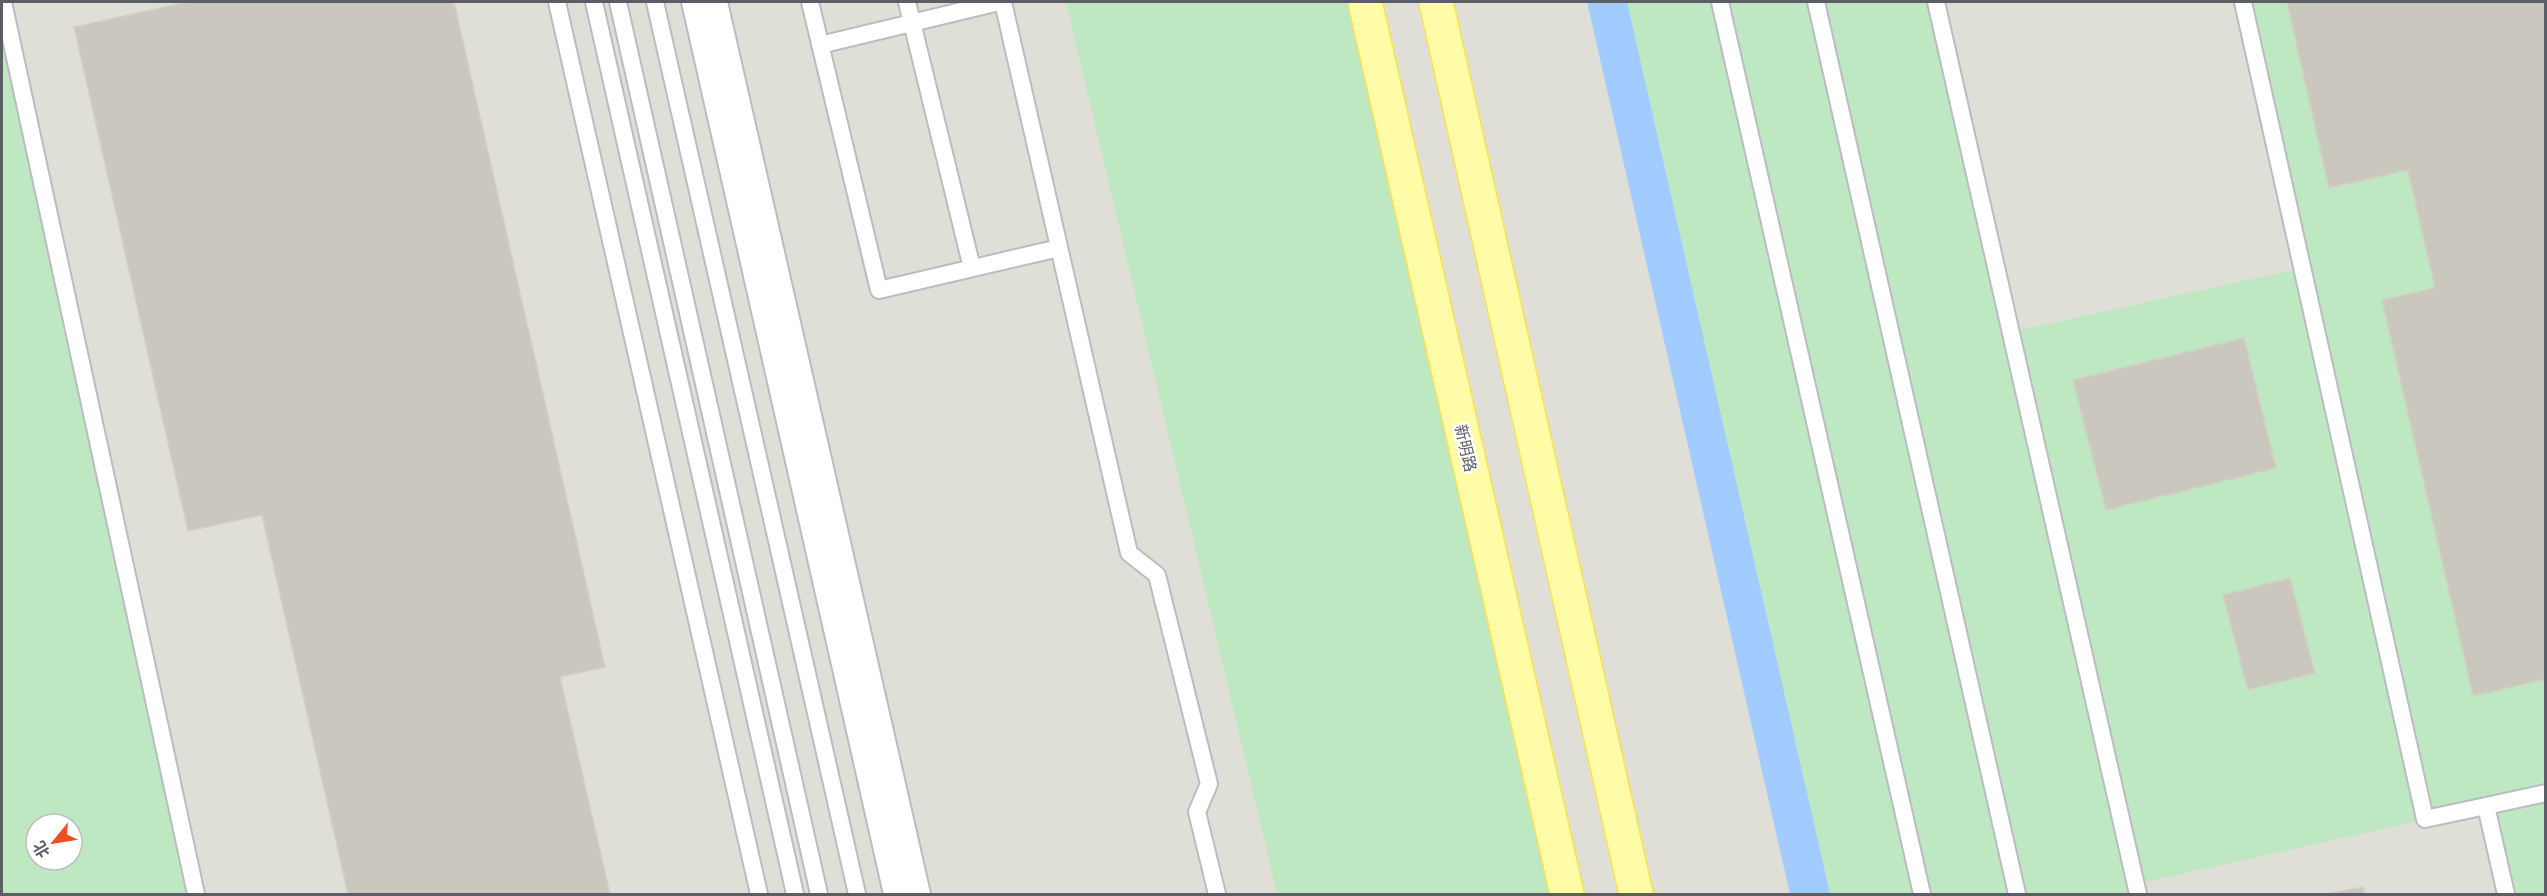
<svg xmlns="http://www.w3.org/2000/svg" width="2547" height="896" viewBox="0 0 2547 896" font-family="'PT Sans','Noto Sans SC',sans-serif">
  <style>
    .industrial { fill: #dfdfd7; fill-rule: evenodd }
    .green { fill: #bde8c2; fill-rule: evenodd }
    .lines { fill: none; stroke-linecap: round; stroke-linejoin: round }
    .canal { stroke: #a2cbff; stroke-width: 39 }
    .building { fill: #cac7bf; stroke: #d4d0c0; stroke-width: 1.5 }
    .service-casing { stroke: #babcc2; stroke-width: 20 }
    .primary-casing { stroke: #fbe14f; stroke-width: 36 }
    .service { stroke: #fff; stroke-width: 16 }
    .primary { stroke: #fffca7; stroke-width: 33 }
    .labels { text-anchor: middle; stroke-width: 4.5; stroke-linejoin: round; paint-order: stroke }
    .street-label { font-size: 16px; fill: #5b5e64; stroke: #fff }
  </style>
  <rect width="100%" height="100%" fill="#efede2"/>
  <path class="industrial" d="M2 2H2545V894H2ZM36 824H72V860H36Z"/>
  <path class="green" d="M2 2 196 894H2ZM36 824H72V860H36Z
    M1066 2H1361L1560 894H1277Z
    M1607 2H1936L2011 332 2302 268 2242 2H2545V894H2506L2486 806 2136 884 2138 894H1810Z"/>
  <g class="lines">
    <path class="canal" d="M1607 2 1810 894"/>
  </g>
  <path class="building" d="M187 2H454L605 667 560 677 610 894H348L262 515 188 531 74 27Z
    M2287 2H2546V679L2473 696 2382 300 2435 288 2408 170 2329 188Z
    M2244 338 2276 468 2106 510 2073 380Z
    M2290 578 2315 673 2248 690 2223 595Z
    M2363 887 2365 894H2328Z"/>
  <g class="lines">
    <defs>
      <path id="service" d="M3 2 196 894
        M557 2 759 894
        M594 2 795 894
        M618 2 819 894
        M655 2 857 894
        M690 2 892 894
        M705 2 907 894
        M719 2 922 894
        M810 2 879 290 1059 248
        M907 2 972 268
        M1003 2 1129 553 1157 575 1209 784 1197 812 1217 894
        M1720 2 1922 894
        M1816 2 2017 894
        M1936 2 2138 894
        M2243 2 2425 819 2486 806
        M820 45 999 2
        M2506 894 2486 806 2546 793"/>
      <path id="primary" d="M1365 2 1567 894
        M1436 2 1636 894"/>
    </defs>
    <use href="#service" class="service-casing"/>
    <use href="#primary" class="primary-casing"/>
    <use href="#service" class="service"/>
    <use href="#primary" class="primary"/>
  </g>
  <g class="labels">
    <g class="street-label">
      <text transform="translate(1466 448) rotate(77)" y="6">新明路</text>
    </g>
  </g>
  <rect width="2547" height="896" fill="none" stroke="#5b5e64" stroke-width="6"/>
  <g transform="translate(54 842) rotate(240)"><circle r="28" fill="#ffffff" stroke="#bdbfc1" stroke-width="1.5"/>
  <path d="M0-4.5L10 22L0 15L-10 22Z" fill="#f54d22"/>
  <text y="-9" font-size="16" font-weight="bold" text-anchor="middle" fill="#5b5e64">北</text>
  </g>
</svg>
